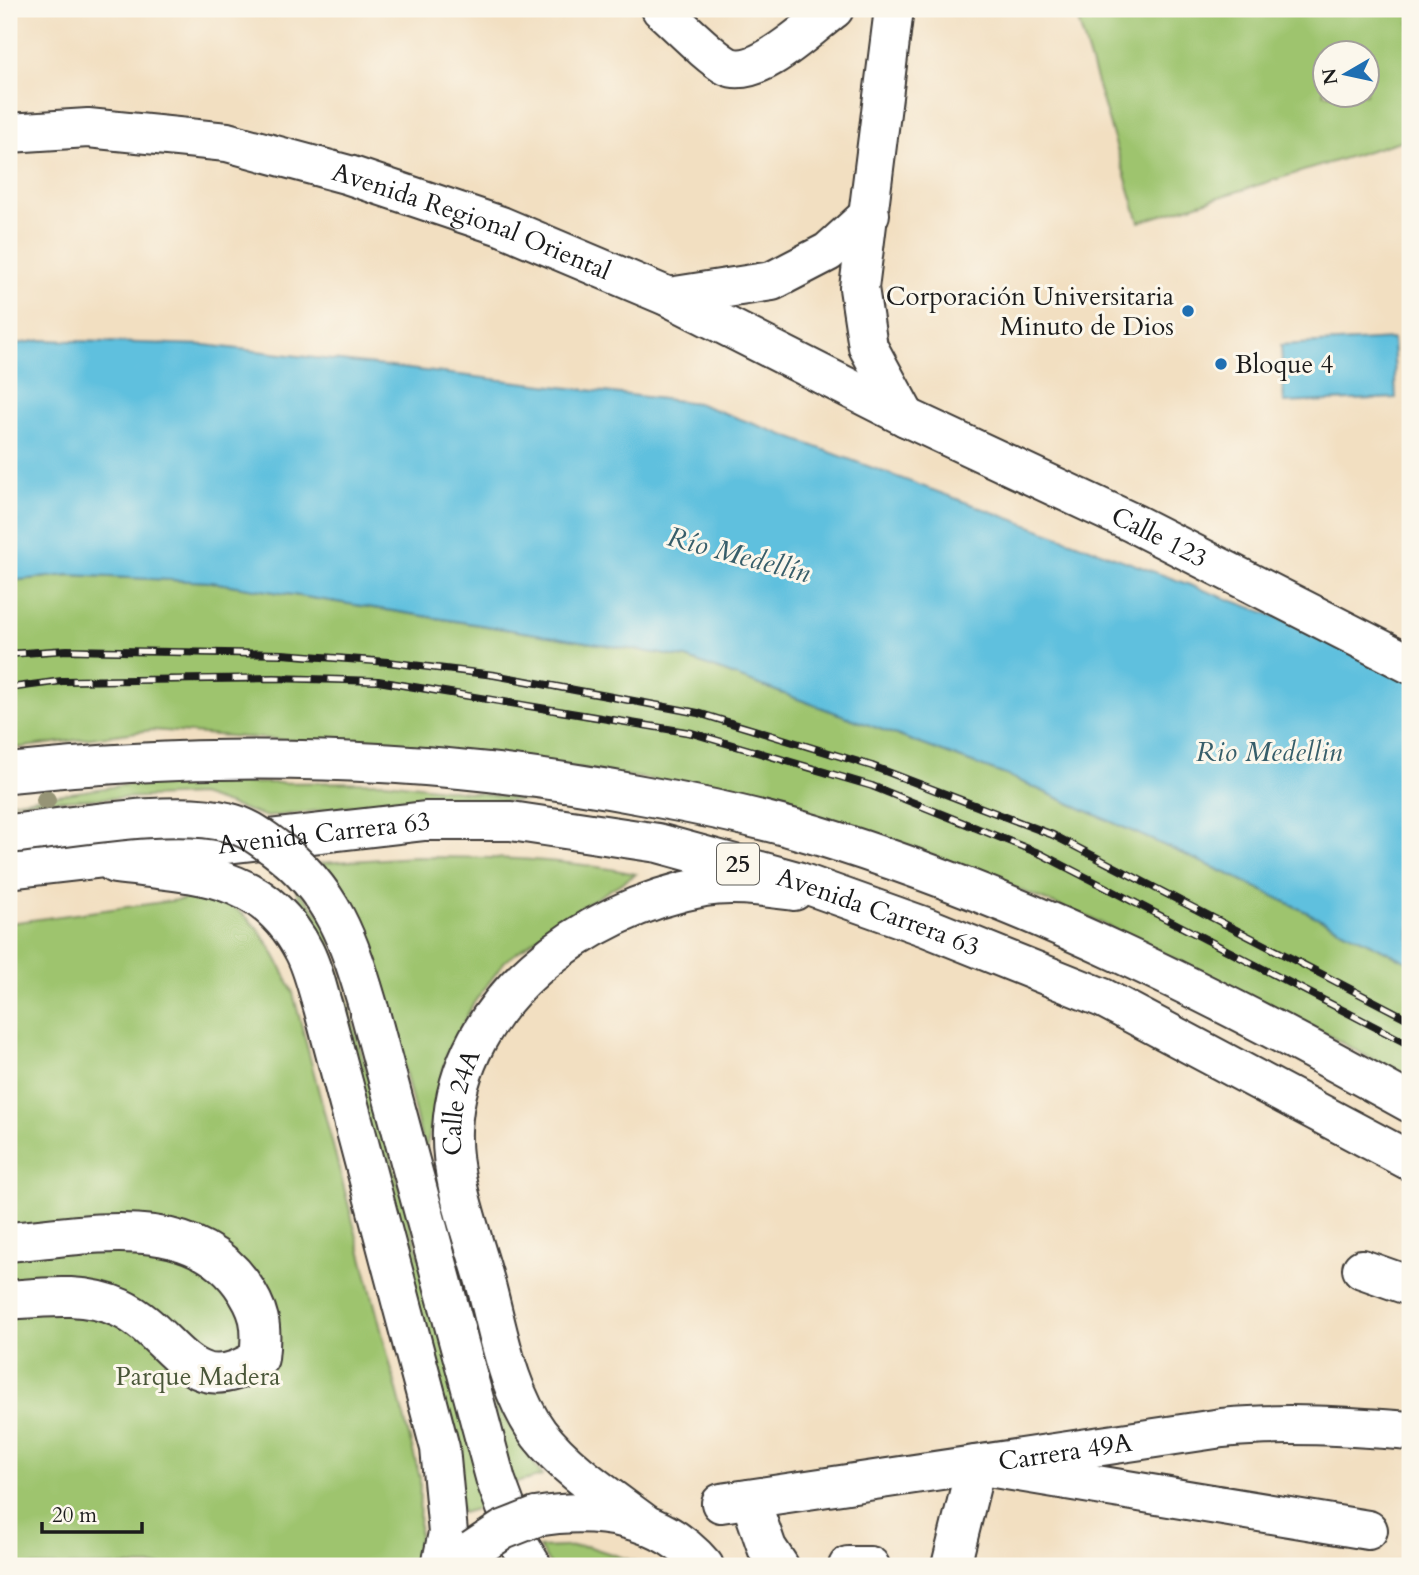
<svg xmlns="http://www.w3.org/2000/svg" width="1419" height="1575" viewBox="0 0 1419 1575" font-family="Cardo,serif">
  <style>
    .green { fill: #9ec46e; stroke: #5d7045; stroke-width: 2; fill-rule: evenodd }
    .water { fill: #5fc0de; stroke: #3e6e7d; stroke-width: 2 }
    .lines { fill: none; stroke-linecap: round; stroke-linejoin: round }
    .minor-casing { stroke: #3c3935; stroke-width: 42 }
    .major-casing { stroke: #3c3935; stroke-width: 42 }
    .highway-casing { stroke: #3c3935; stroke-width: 42 }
    .minor { stroke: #fff; stroke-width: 38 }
    .major { stroke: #fff; stroke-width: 38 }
    .highway { stroke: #fff; stroke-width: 38 }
    .rail-casing { stroke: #1c1c1c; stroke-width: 8 }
    .rail { stroke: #fbf7ec; stroke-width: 5; stroke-dasharray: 16; stroke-linecap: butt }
    .major-bridge-casing { stroke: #3c3935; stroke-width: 42; stroke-linecap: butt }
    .highway-bridge-casing { stroke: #3c3935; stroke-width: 42; stroke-linecap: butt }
    .major-bridge { stroke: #fff; stroke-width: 38 }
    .highway-bridge { stroke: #fff; stroke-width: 38 }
    .tree { fill: #969476 }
    .poi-dot { fill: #1f6fb2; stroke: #fbf7ec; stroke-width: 2.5 }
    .labels { text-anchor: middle; stroke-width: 6; stroke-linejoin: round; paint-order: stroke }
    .shield { fill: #fbf7ec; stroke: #5f5e5a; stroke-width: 2 }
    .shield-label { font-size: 24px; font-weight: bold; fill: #1c1c1c }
    .street-label { font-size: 26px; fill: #1c1c1c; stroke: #fbf7ec }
    .poi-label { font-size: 26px; fill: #1c1c1c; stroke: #fbf7ec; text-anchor: end }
    .park-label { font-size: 26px; fill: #4a5739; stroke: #fbf7ec }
    .water-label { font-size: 28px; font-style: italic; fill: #375e6a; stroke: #fbf7ec }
  </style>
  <rect width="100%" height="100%" fill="#fbf7ec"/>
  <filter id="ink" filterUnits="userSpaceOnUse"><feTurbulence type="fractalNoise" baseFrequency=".0143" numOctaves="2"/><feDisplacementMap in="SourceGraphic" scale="14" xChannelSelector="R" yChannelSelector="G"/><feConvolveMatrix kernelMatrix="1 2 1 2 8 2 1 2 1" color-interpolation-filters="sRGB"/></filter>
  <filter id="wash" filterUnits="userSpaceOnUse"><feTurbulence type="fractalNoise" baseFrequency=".00686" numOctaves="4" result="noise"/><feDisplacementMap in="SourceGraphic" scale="28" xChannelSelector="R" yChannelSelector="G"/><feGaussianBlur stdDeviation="1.57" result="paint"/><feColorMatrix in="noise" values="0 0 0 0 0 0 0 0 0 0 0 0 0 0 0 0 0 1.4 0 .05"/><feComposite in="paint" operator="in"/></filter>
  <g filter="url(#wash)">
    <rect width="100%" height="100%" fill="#f2dfc1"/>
    <path class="green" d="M1410 9V138L1139 222 1075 10ZM1366 52V94H1324V52Z
      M69 575 211 582 686 658 1011 777 1237 878 1410 963V1080L1324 1033 1095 920 881 835 721 791 518 758 152 730 9 749V581Z
      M386 782 534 800 355 806 267 817 200 795 9 802 132 784Z
      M415 857C490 857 563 858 636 874L572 913 505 961 473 1004 447 1054 425 1154 386 993 358 917 321 863Z
      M294 885 324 920 490 1505 462 1513 317 942Z
      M185 899C196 899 214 898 224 902 260 919 278 959 293 993L420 1478 419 1537 414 1566H9V923Z
      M481 1346 505 1417 542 1476 511 1484Z
      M587 1546 645 1565 647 1566H551L539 1548Z"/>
    <path class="water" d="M1393 339 1396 398 1284 403 1281 345Z
      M42 340 205 345 697 403 1350 644 1410 679V963L1237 878 1011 777 686 658 211 582 69 575 9 581V345Z"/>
  </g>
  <g filter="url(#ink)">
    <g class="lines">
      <defs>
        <g id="minor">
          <path d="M661 9C677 23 710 57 727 66 757 80 811 26 834 9"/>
          <path d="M9 1242C85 1236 188 1211 241 1283 260 1310 263 1325 259 1358 189 1405 176 1334 120 1308 84 1292 47 1297 9 1300"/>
          <path d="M1362 1269 1410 1286"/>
          <path d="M750 1499 767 1548 779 1566"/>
          <path id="s1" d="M721 1503 1222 1428C1285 1422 1347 1426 1410 1431"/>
          <path d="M848 1566H870"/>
          <path d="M951 1566 976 1465 1368 1530"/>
        </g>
        <g id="major">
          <path d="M894 9 859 288 868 347 906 417"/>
          <path id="s2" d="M9 133 88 128 227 142 349 175 501 226 669 297 906 417 1133 523 1410 664"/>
          <path d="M669 297 772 281 828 252 870 214"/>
          <path d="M115 864C193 874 263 871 304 951 313 968 317 988 323 1007L440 1448 448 1533 441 1566"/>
          <path d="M536 1517C597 1507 662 1516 704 1566"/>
          <path id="s3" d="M644 1523C608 1496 567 1470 539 1434 508 1392 499 1334 486 1285 473 1236 450 1182 452 1130 458 1000 585 909 704 887 733 882 764 887 794 891"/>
        </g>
        <g id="highway">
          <path d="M9 773C224 750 435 755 647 796 703 806 759 818 813 834 1023 898 1219 997 1410 1103"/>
          <path id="s4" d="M9 869 425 821H511L658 843 797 881 926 927 1103 998 1410 1161"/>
          <path d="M369 1009 496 1481 521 1548 532 1566"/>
        </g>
      </defs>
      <use href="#minor" class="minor-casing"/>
      <use href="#major" class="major-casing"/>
      <use href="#highway" class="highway-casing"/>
      <use href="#minor" class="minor"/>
      <use href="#major" class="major"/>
      <use href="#highway" class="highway"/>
      <defs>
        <path id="rail" d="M9 654 67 650 282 654 388 662 494 675 698 713 872 766 1053 835 1410 1020
          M9 688 62 681 274 678 378 681 692 733 872 786 1041 854 1410 1045"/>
      </defs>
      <use href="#rail" class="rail-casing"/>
      <use href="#rail" class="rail"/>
      <defs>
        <path id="major-bridge" d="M473 1550 503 1530 536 1517"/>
        <path id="highway-bridge" d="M9 834C68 828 173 808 227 822 246 826 259 836 274 847 333 890 349 941 369 1009"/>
      </defs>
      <use href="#major-bridge" class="major-bridge-casing"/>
      <use href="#highway-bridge" class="highway-bridge-casing"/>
      <use href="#major-bridge" class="major-bridge"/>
      <use href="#highway-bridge" class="highway-bridge"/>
    </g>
    <circle class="tree" cx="46" cy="800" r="10"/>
  </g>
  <g class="poi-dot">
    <circle cx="1188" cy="311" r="7"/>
    <circle cx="1221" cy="364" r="7"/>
  </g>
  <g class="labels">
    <rect class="shield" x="717" y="843.5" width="42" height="41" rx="5"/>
    <g class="shield-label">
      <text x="738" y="872">25</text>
    </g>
    <g class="street-label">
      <text dy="9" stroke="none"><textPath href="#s2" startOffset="476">Avenida Regional Oriental</textPath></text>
      <text dy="9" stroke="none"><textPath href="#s2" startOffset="1234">Calle 123</textPath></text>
      <text dy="9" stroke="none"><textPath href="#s4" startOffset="317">Avenida Carrera 63</textPath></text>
      <text dy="9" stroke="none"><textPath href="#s4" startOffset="884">Avenida Carrera 63</textPath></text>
      <text dy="9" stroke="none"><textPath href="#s3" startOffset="485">Calle 24A</textPath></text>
      <text dy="9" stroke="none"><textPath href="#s1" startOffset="348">Carrera 49A</textPath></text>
    </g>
    <g class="poi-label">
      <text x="1174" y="305">Corporación Universitaria<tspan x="1174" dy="30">Minuto de Dios</tspan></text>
      <text x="1235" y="373" text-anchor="start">Bloque 4</text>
    </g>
    <g class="park-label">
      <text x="198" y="1385">Parque Madera</text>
    </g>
    <g class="water-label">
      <text transform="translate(739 554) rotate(15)" y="10">Río Medellín</text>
      <text x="1269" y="761">Rio Medellin</text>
    </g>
  </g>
  <rect width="1419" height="1575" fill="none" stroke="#fbf7ec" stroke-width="35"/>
  <g transform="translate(1346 74) rotate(261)"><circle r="33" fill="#fbf7ec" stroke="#a29f99" stroke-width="2"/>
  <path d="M0-5L12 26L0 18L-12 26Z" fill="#1f6fb2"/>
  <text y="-10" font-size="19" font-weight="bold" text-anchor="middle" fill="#1c1c1c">N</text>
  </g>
  <path d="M42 1522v10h100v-10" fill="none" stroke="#1c1c1c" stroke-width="3.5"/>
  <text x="52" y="1522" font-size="21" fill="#1c1c1c" stroke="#fbf7ec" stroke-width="5" paint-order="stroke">20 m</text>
</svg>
